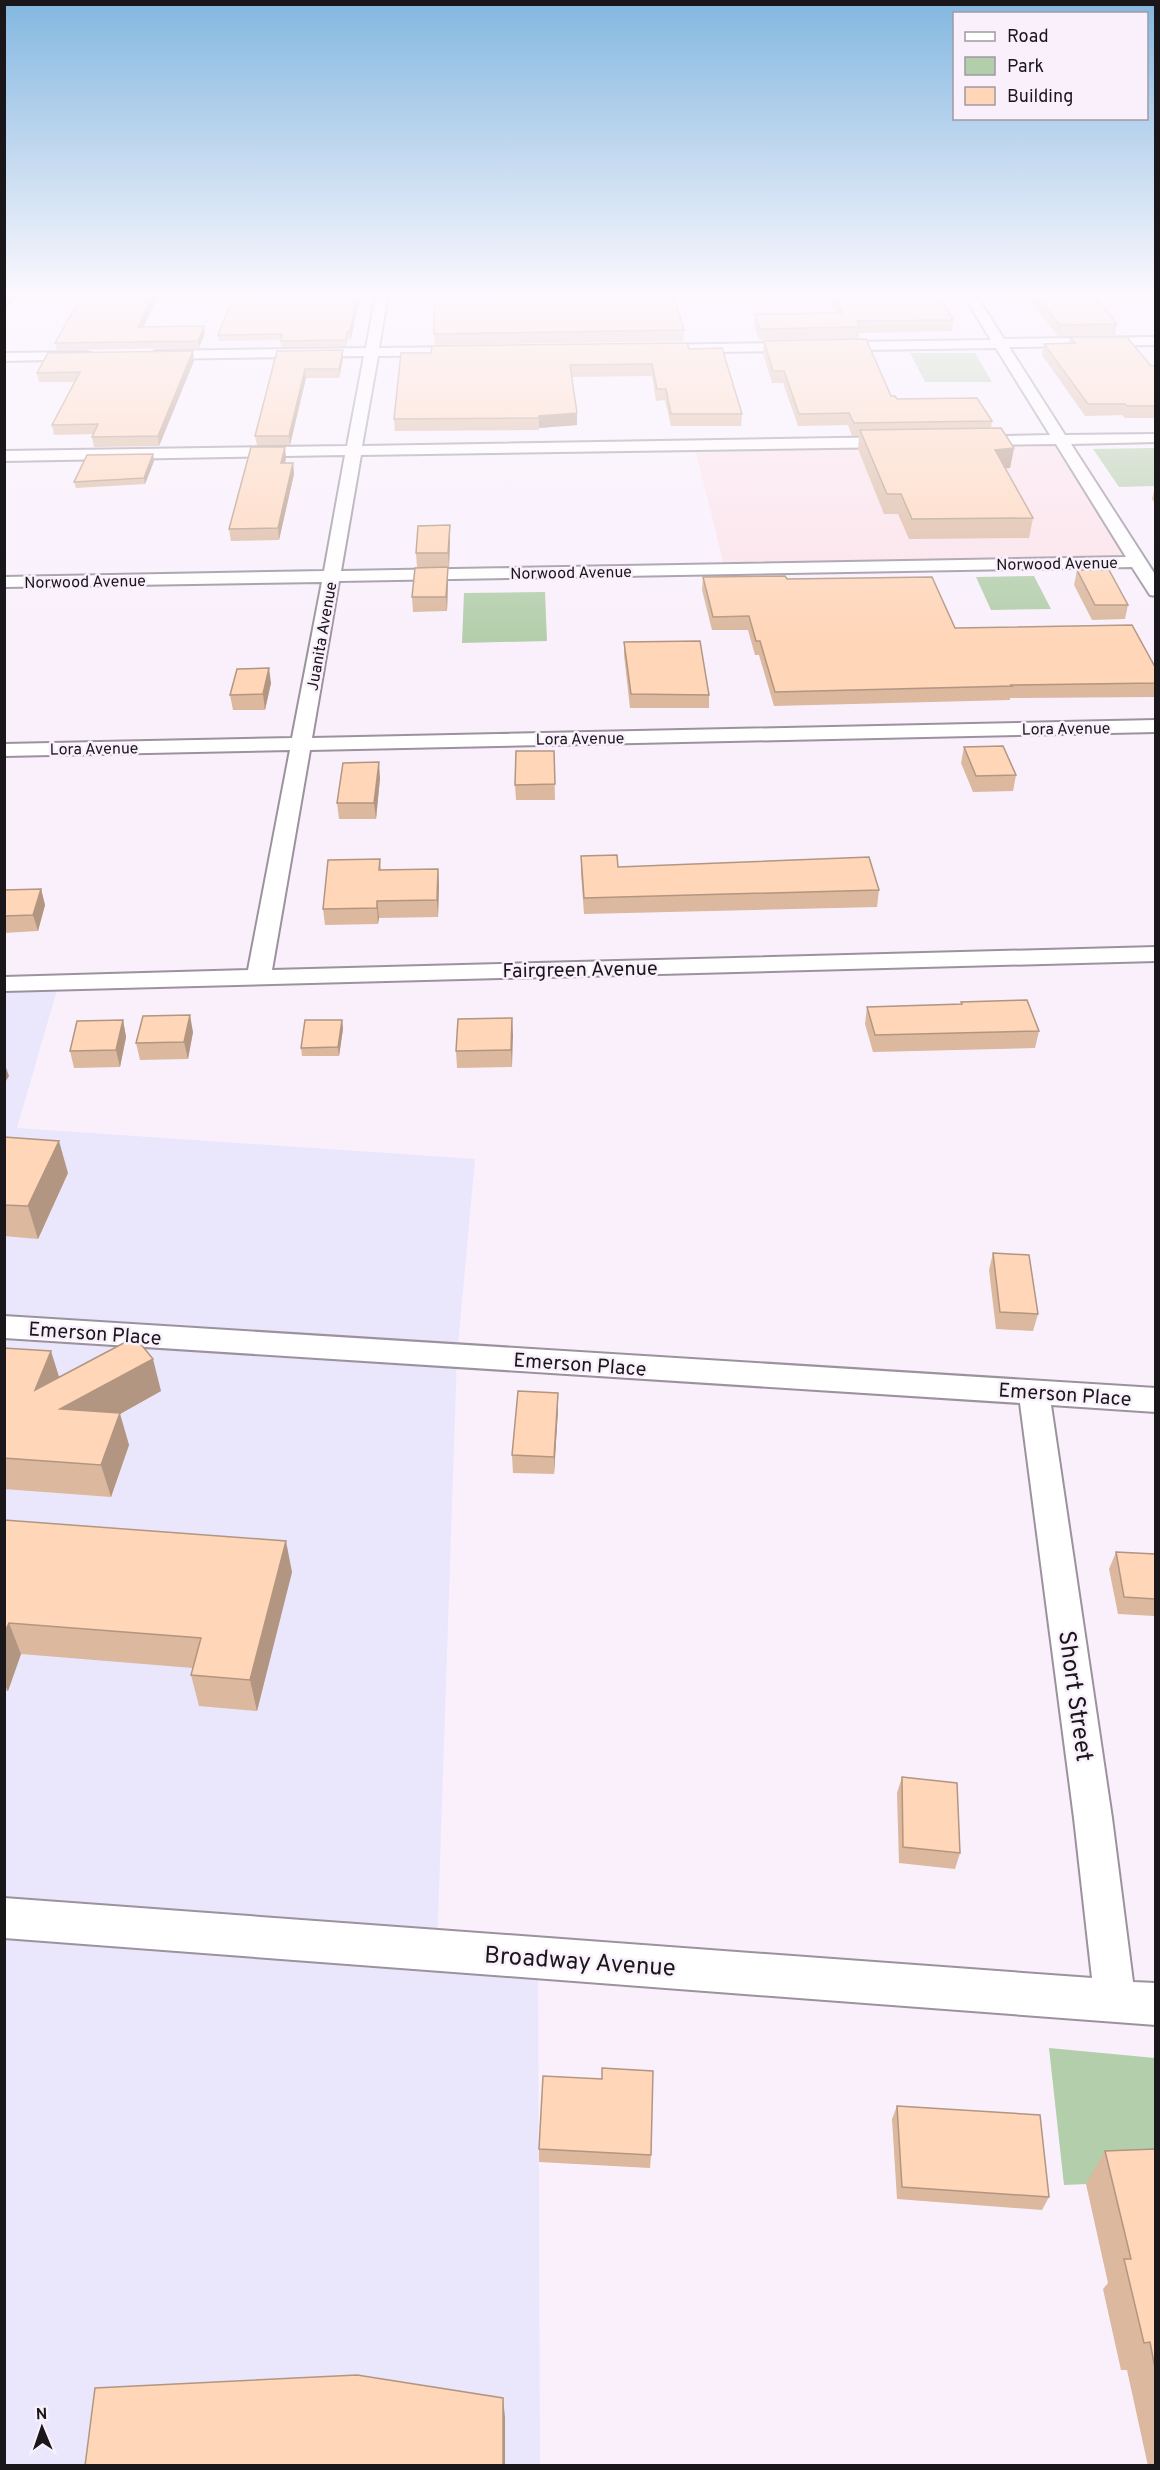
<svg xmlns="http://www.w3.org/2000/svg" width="1160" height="2470" viewBox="0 0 1160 2470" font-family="Overpass,sans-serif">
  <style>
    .commercial { fill: #eae6fc }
    .education { fill: #fce2ea }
    .green { fill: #b3ceaa }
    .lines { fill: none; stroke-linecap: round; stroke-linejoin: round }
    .street-casing { stroke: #9b929d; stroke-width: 4 }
    .street { fill: #fff; fill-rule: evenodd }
    .wall { fill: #dbb89e }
    .shaded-wall { fill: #b29681 }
    .building { fill: #ffd6b8; stroke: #b29681; stroke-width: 1.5 }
    .labels { text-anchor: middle; stroke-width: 5; stroke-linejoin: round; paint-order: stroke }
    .far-street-label { font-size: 16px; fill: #1a171b; stroke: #f9f0fc }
    .street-label { font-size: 20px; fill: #1a171b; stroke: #f9f0fc }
    .near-street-label { font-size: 24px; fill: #1a171b; stroke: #f9f0fc }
  </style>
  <rect width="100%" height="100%" fill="#f9f0fc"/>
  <path class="commercial" d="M59 983 17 1128 475 1159 457 1356 437 1950 538 1958 540 2465H5L4 984Z"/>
  <path class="education" d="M1060 439 1137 562 725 569 694 445Z"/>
  <path class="green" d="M910 353H975L992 382H925Z
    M1155 448V486L1119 487 1093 449Z
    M1034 576 1051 609 991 610 976 577Z
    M545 592 547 641 462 643 464 593Z
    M1049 2048 1155 2058V2181L1064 2185Z"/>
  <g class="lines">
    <defs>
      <path id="street" d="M376 294H388L379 348 469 347 476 351 469 355 378 356 362 446 898 437 906 442 898 447 361 455 341 571 1126 557 1056 444 969 445 962 441 969 437 1050 435 996 348 651 353 644 349 651 345 991 340 963 294H975L1004 339 1156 337V345L1009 347 1065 435 1156 434V442L1071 444 1156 576V596L1150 595 1132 567 339 581 312 738 1156 720V732L310 750 272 970 1156 947V961L4 991V977L248 970 290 750 4 756V744L292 738 322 582 4 587V577L324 571 345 455 4 461V451L347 446 364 356 156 359 149 355 156 351 366 348Z
        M86 352 91 353 93 356 91 359 4 361V353Z
        M4 1316 1156 1388V1412L1051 1405 1112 1818 1133 1982 1156 1983V2025L4 1938V1898L1092 1978 1074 1818 1020 1403 4 1338Z"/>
    </defs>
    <use href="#street" class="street-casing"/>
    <use href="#street" class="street"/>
  </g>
  <path class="wall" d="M4 294H159L143 327 205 333 199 348 57 350 55 343 80 298 14 299Z
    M360 294 351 339H348L346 346 281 347V340L219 341 218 335Z
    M826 294H939L953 320 952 331 859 333V339L759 340 754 325 755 314 836 313Z
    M1006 294H1093L1117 324 1115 335 1058 336 1029 300H1010Z
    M684 330 683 341 435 345 434 334Z
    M1070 337 1151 366H1155V418H1125L1122 415 1085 416 1042 355 1044 344 1069 343Z
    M764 341 891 396 897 399 992 421 991 428 1014 448 1010 468H1005L1033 518 1029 538 909 539 898 514H884L858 449 859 436H852L848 425 798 426 783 383H772L763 353Z
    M689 349 742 414 741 426H671L665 400 656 401 652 376 572 377 577 413V425L539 428V430L395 431 394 419 431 353Z
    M343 350V359L339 378H306L290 445H257L255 436 277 351Z
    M193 351 194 361 159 446 94 447 92 437 94 434 54 435 52 425 74 382H39L37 373Z
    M153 454 154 461 145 484 76 488 74 482Z
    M286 458 285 463H293L294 474 279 540 231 541 229 529Z
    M1155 486V504L1152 499Z
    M450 525V539L449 567H417L416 553Z
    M1077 570 1128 605 1125 619 1092 620 1074 585Z
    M703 577 787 579 955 628 1155 667V697L1010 698V700L774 706 759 655H755L748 630H712L702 590Z
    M448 581 447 611 413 612 412 597Z
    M624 642 709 695V708H630L624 655Z
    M271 683 265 710H233L230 695Z
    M964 747 1016 775 1013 791 973 792 961 763Z
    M554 751 555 800H516L515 785Z
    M380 778 376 819H339L337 803Z
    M581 856 618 867 879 890 877 907 584 914 581 873Z
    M380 859 381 870 438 869 439 886 438 917 379 918 378 924 325 925 323 909Z
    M41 889 45 905 38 931 4 933V890Z
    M961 1002 1039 1031 1035 1048 873 1052 865 1024 867 1007 961 1004Z
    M512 1018V1067L457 1068 456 1051Z
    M123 1020 126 1037 120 1067 74 1068 70 1051Z
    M342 1020 343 1029 339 1056H302L301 1048Z
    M193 1032 188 1059 140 1060 136 1043Z
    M4 1137 68 1173 38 1239 4 1236Z
    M993 1253 1038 1314 1033 1331 996 1329 989 1270Z
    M4 1348 60 1377 161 1391 120 1414 129 1445 111 1497 4 1489Z
    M558 1410 554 1474 513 1473 512 1455Z
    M4 1520 292 1572 257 1711 199 1706 191 1675 193 1668 21 1654 8 1691 4 1690Z
    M1116 1552 1155 1554V1616L1118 1614 1109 1569Z
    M902 1777 960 1853 955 1869 899 1863 897 1793Z
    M897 2106 1049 2197 1042 2210 897 2199 892 2119Z
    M539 2149 651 2155 650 2168 539 2162Z
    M1155 2149V2466H1148L1127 2370H1121L1103 2289 1108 2283 1086 2184 1105 2151Z"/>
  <path class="shaded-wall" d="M12 294H13L14 299 4 313V304Z
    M154 294H159L140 334 138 327Z
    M358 294H360L351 339 350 332Z
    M204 326 205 333 199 348 198 341Z
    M343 350V359L339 378V369Z
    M193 351 194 361 159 446 158 436Z
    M305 369 306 378 290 445 289 436Z
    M577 413V425L539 428V416Z
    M285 447 286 458 282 474 281 463Z
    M1014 448 1010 468 992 470 995 450Z
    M153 454 154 461 145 484 144 478Z
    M293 463 294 474 279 540 278 528Z
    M450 525V539L449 567 448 553Z
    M448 567V581L447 611 446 597Z
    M269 668 271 683 265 710 263 694Z
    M379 762 380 778 376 819 374 803Z
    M438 869 439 886 438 917 437 900Z
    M41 889 45 905 38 931 33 915Z
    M377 901 379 918 378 924 377 908Z
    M190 1015 193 1032 188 1059 184 1042Z
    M512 1018 513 1035 512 1067 511 1050Z
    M123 1020 126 1037 120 1067 116 1050Z
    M342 1020 343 1029 339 1056 338 1047Z
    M4 1062 9 1076 4 1084Z
    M59 1141 68 1173 38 1239 28 1206Z
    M51 1351 61 1383 35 1390Z
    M153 1359 161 1391 120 1414 129 1445 111 1497 101 1465 60 1409Z
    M558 1393V1410L554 1474V1457Z
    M286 1541 292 1572 257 1711 250 1680Z
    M9 1623 21 1654 8 1691 4 1683V1634Z
    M503 2398 505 2417V2466H503Z"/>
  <path class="building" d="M4 294H12L4 304Z
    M83 294H154L138 327 204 326 198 341 55 343Z
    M234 294H358L350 332H347L346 340 281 341 282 334 218 335Z
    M434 294H667L674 297 684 330 434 334Z
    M833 294H939L953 320 857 321 860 327 760 329 755 314 842 313Z
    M1035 294H1093L1117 324 1060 325Z
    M1070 337H1127L1151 366H1155V406H1127L1125 404H1088L1044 344 1075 343Z
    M866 339 891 396H895L897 399 977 398 992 421 854 423 849 413 799 414 784 371H773L764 341Z
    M687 343 689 349 722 348 742 414H671L666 389H657L652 364 570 365 577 413 539 416V418L394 419 401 353H431L432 346Z
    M343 350 339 369H305L289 436H255L277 351Z
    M193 351 158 436 92 437 98 424 52 425 80 372 37 373 48 353Z
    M1001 428 1014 448 995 450 1033 518 912 519 901 494H887L860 430Z
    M251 447H285L281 463H293L278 528 229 529Z
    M153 454 144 478 74 482 87 455Z
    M450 525 448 553H416L418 526Z
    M448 567 446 597H412L415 568Z
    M1077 570H1109L1128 605H1095Z
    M785 576 787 579 932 577 955 628 1132 625 1155 667V683L1011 685 1012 686 775 692 760 641H756L749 616 713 617 703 577Z
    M700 641 709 695 631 694 624 642Z
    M269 668 263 694 230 695 237 669Z
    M1003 746 1016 775 976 776 964 747Z
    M516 751H554L555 784 515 785Z
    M379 762 374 803H337L343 763Z
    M617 855 618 867 869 857 879 890 584 898 581 856Z
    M380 859 379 870 438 869 437 900 377 901V908L323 909 328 860Z
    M41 889 33 915 4 916V890Z
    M1027 1000 1039 1031 875 1035 867 1007 962 1004 961 1002Z
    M190 1015 184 1042 136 1043 143 1016Z
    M512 1018 511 1050 456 1051 458 1019Z
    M123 1020 116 1050 70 1051 77 1021Z
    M305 1020H342L338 1047 301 1048Z
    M4 1137 59 1141 28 1206 4 1205Z
    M993 1253 1029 1255 1038 1314 1000 1312Z
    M135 1337 153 1359 60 1409 120 1413 101 1465 4 1458V1348L51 1351 35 1390Z
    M518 1391 558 1393 554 1457 512 1455Z
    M4 1520 286 1541 250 1680 191 1675 201 1638 9 1623 4 1634Z
    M1116 1552 1155 1554V1599L1124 1597Z
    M902 1777 957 1783 960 1853 903 1847Z
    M602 2068 653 2071 651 2155 539 2149 543 2076 602 2079Z
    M897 2106 1040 2115 1049 2197 902 2187Z
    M1155 2149V2368L1150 2342 1144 2343 1124 2259H1131L1105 2151Z
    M357 2375 503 2398V2466H85L95 2388Z"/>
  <linearGradient id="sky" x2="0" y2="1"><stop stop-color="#83b7e0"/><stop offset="0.46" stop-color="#fcf8fe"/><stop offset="1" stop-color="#fcf8fe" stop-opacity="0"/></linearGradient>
  <rect width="1160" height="640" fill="url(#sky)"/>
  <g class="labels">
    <g class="far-street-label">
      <text transform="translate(1057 563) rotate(-1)" y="6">Norwood Avenue</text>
      <text transform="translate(571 572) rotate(-1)" y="6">Norwood Avenue</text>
      <text transform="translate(85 581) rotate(-1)" y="6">Norwood Avenue</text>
      <text transform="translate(321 636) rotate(-80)" y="6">Juanita Avenue</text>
      <text transform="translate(1066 728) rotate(-1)" y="6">Lora Avenue</text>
      <text transform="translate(580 738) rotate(-1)" y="6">Lora Avenue</text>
      <text transform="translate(94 748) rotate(-1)" y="6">Lora Avenue</text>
    </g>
    <g class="street-label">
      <text transform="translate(580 969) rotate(-1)" y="7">Fairgreen Avenue</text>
      <text transform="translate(95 1333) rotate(4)" y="7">Emerson Place</text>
      <text transform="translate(580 1364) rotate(4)" y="7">Emerson Place</text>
      <text transform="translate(1065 1394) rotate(4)" y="7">Emerson Place</text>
    </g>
    <g class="near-street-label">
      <text transform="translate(1076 1696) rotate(82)" y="8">Short Street</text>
      <text transform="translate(580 1961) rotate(4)" y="8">Broadway Avenue</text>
    </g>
  </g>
  <rect width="1160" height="2470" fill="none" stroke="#1a171b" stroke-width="12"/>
  <rect x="953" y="12" width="195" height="108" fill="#f9f0fc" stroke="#a099a2" stroke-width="1.5"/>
  <rect x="965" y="32" width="30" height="9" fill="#ffffff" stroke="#a099a2" stroke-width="1.5"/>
  <text x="1007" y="42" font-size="18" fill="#1a171b">Road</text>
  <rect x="965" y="57" width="30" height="18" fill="#b3ceaa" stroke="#a099a2" stroke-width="1.5"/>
  <text x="1007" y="72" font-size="18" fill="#1a171b">Park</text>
  <rect x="965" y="87" width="30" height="18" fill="#ffd6b8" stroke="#a099a2" stroke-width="1.5"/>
  <text x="1007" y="102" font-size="18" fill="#1a171b">Building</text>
  <g transform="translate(42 2428) rotate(358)" stroke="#f9f0fc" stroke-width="4.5" paint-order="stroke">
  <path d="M0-4.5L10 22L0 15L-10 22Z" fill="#1a171b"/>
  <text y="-9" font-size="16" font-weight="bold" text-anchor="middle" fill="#1a171b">N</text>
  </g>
</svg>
